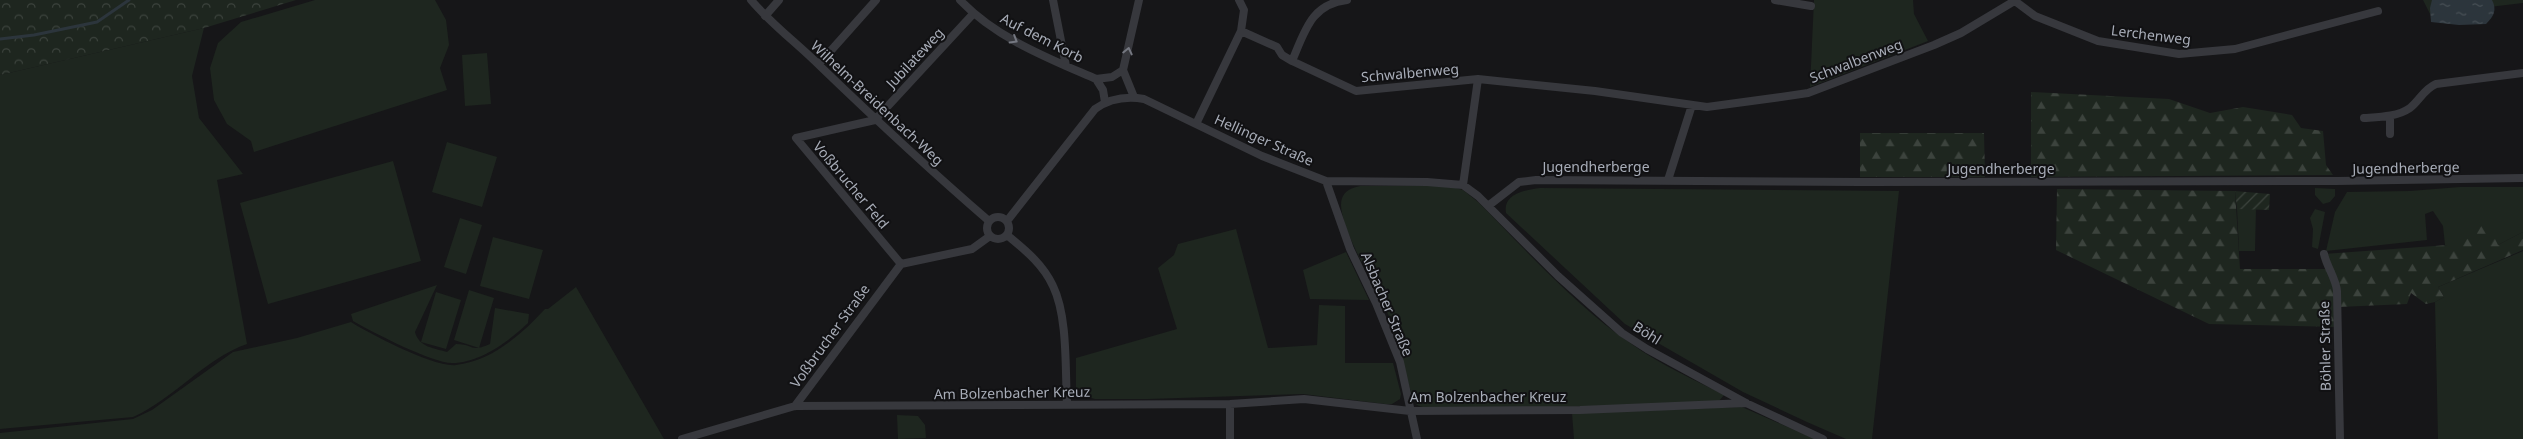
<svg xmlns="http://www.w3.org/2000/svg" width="2523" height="439" viewBox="0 0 2523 439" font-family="'Noto Sans',sans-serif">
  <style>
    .grass { fill: #1e261f }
    .forest { fill: url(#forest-firs) }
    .park { fill: url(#park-crowns) }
    .garden { fill: url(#garden-furrows) }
    .water { fill: url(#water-ripples) }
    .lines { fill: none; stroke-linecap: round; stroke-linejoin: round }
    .stream { stroke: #2c353c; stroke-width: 3 }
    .minor { stroke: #37383d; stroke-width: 8 }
    .oneway { stroke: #757881 }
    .labels { text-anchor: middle; stroke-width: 4; stroke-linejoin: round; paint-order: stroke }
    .street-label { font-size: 14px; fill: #a8adb8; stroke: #111113 }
  </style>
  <defs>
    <pattern id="forest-firs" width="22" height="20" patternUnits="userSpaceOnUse" patternTransform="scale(1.25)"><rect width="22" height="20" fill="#1e261f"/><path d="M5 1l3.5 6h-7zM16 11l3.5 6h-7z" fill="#3c433d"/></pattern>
    <pattern id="park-crowns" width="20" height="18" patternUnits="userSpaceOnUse" patternTransform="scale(1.25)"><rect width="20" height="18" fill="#1e261f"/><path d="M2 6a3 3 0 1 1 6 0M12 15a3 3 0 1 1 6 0" fill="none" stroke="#3c433d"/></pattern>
    <pattern id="garden-furrows" width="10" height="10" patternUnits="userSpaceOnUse" patternTransform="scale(1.25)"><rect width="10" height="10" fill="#1e261f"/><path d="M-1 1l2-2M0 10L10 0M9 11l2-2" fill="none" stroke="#3c433d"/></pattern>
    <pattern id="water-ripples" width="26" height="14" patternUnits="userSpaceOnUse" patternTransform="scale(1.25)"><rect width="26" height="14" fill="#2c353c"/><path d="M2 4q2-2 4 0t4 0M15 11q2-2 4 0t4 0" fill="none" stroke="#485056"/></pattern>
  </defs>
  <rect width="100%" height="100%" fill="#161618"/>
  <path class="grass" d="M315 0H435L446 20 449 45 440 68 447 90 254 152 251 141 227 124 214 100 210 68 218 43 241 22Z
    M1814 0H1913L1914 14 1928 41 1810 87Z
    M2423 0H2523V3L2430 14Z
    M204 28 192 76 199 118 243 174 217 180 247 344C204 359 174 399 133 417L0 429V75Z
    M487 53 491 104 465 106 462 55Z
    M447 142 497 157 482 207 432 192Z
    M393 161 421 261 268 304 240 203Z
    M1360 186H1436L1456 188 1463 190 1478 202C1527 251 1575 306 1633 345 1661 365 1693 379 1724 395L1719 401C1644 405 1568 407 1493 408 1473 408 1435 413 1417 405 1411 399 1396 336 1391 321 1379 291 1342 234 1341 205 1341 193 1349 188 1360 186Z
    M2460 187H2523V232L2498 245H2445L2443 226 2433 211 2425 214 2427 240 2326 251 2335 212 2347 192 2410 191Z
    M1540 188 1899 191 1872 439H1846L1807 422 1743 392 1625 324 1506 213C1503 193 1526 190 1540 188Z
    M2315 188 2335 189V196L2330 202 2323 204 2315 195Z
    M2237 209H2256L2255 251H2239Z
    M2315 209 2325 212 2318 249 2312 247 2313 229 2310 218Z
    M460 218 482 225 466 274 444 267Z
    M1236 229 1268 348 1317 345 1319 305 1345 306V363H1393L1401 394 1400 399 1392 404H1385L1303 394 1148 399H1095L1081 395 1076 387V358L1177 329 1158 268 1174 255 1178 244Z
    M493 237 543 250 529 299 480 286Z
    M2523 251V439H2438L2435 302 2444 297 2438 287Z
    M1346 252 1369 300 1310 299 1303 270Z
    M437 285 415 332C419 347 433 348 447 352L456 344C475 344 469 353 490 344L495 308 529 314 528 323C509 341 480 363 452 363 432 363 372 332 353 321L351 314Z
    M576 287 664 439H0V433L133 419 152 410 233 352 297 338 351 322C370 334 435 368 456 365 492 361 522 334 545 309H548Z
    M469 290 494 298 479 348 454 340Z
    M436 292 461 300 446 349 421 342Z
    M1742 407 1815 439H1574L1572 413Z
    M897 415 918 416 925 425 926 438 898 439Z"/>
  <path class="forest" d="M2031 92 2169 99 2210 113 2243 107 2292 115 2301 128 2323 131 2326 165 2333 175 2031 177Z
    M1860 133H1984L1985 177H1860Z
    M2057 189 2235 191 2240 269H2326L2324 254 2462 244 2461 231 2487 222 2498 245 2523 232V250L2438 287 2444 297 2435 302 2426 304 2411 293 2407 304 2338 307V327L2209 324 2056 250Z"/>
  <path class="park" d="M0 0H296L204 28 0 75Z"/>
  <path class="garden" d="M2235 191 2270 194 2269 210 2237 209Z"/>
  <path class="water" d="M2432 0H2492C2497 10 2494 16 2486 24L2459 25 2431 22 2430 8Z"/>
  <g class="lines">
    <path class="stream" d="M0 39 34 35 97 22 129 0"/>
    <path class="minor" d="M751 0C772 25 797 43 820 66 875 119 931 171 989 221
      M960 0C996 38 1048 58 1096 79L1103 90 1105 102
      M1053 0 1066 66
      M1775 0 1811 6
      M2015 1 2035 16 2098 41 2179 54 2235 49 2378 11
      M765 16 779 0
      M1241 31 1277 47 1282 55 1292 61 1356 91 1478 79 1463 185
      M1292 61C1305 31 1311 4 1347 0
      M819 64 876 0
      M1096 79 1112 77 1123 70
      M1478 79 1595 91 1707 107 1781 97 1808 93 1934 45 1961 33 2016 0
      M1134 97 1123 70 1139 0
      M2364 118C2379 117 2397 117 2410 108 2420 100 2424 89 2436 84L2523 73
      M1196 124 1241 31 1244 10 1239 0
      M2390 134V116
      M1668 180 1692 105
      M1326 181 1350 249 1376 303 1400 362 1417 439
      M1488 206 1519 182 1536 180 1860 182 2337 181 2523 178
      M987 228a11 11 0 1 1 22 0a11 11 0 1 1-22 0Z
      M1007 221 1095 109C1109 99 1126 96 1144 99L1262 156 1326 181 1427 182 1463 185 1478 196 1558 276 1622 333 1647 349 1746 403 1823 439
      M1007 235C1025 250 1043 264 1053 286 1068 317 1065 369 1067 404
      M2324 254C2327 267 2336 279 2337 291L2340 439
      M901 264 796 138 875 120 973 14
      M795 406 901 264 972 249 990 236
      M682 439 795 406 1230 404 1304 399 1410 411 1580 410 1746 403
      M1230 439V404"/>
  </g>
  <defs><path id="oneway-chevron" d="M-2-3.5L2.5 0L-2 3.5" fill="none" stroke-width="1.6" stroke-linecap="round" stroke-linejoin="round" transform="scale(1.25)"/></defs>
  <g class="oneway">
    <use href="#oneway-chevron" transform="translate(1014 40) rotate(31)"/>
    <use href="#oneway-chevron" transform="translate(1128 51) rotate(-77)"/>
  </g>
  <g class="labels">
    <g class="street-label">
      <text transform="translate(2151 35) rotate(7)" y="5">Lerchenweg</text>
      <text transform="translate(1042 38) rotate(27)" y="5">Auf dem Korb</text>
      <text transform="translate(915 58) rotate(-47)" y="5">Jubilateweg</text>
      <text transform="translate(1856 61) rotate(-21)" y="5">Schwalbenweg</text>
      <text transform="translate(1410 73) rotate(-5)" y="5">Schwalbenweg</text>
      <text transform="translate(877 103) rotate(43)" y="5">Wilhelm-Breidenbach-Weg</text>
      <text transform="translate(1264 140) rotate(24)" y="5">Hellinger Straße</text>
      <text x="1596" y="172">Jugendherberge</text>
      <text transform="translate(2406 168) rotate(-1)" y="5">Jugendherberge</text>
      <text x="2001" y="174">Jugendherberge</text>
      <text transform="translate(851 185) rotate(50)" y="5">Voßbrucher Feld</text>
      <text transform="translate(1387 304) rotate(67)" y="5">Alsbacher Straße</text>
      <text transform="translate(1647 333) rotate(32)" y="5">Böhl</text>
      <text transform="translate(830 336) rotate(-54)" y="5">Voßbrucher Straße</text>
      <text transform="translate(2325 346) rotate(-91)" y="5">Böhler Straße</text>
      <text transform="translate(1012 393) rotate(-1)" y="5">Am Bolzenbacher Kreuz</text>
      <text x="1488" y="402">Am Bolzenbacher Kreuz</text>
    </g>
  </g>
</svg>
